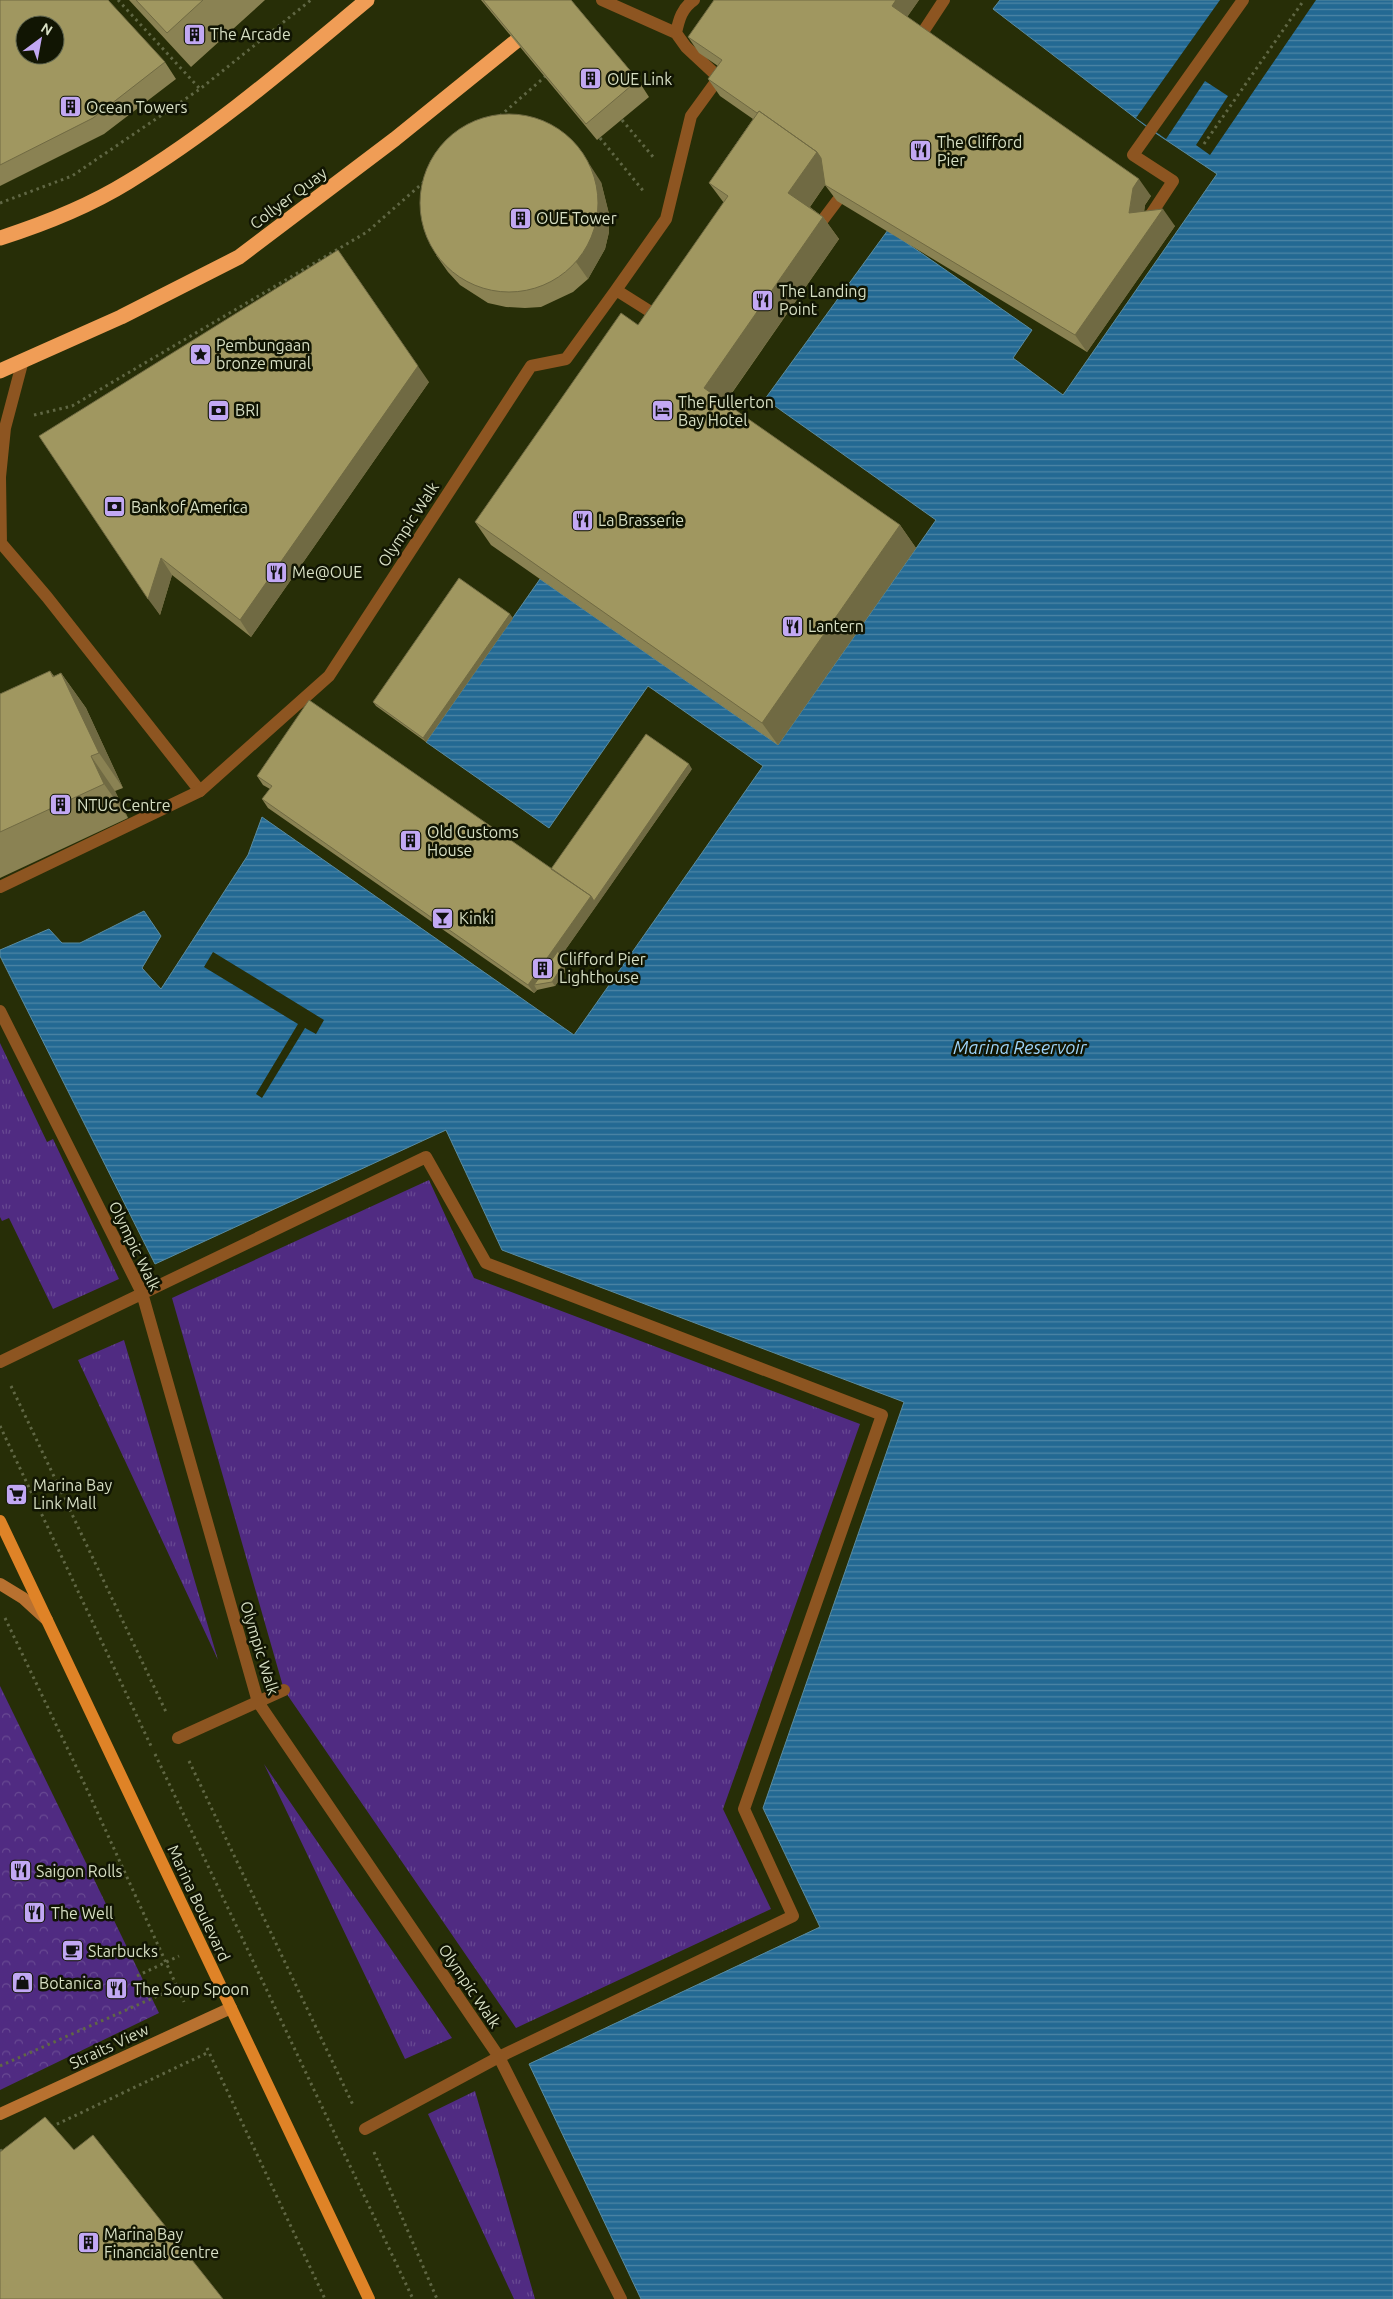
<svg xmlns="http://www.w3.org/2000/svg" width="1393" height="2299" viewBox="0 0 1393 2299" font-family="Ubuntu,sans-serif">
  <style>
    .grass { fill: url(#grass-tufts) }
    .park { fill: url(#park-crowns) }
    .water { fill: url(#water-rules); stroke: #598ca2 }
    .pier { fill: #272e07 }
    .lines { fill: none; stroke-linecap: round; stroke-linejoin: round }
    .path { stroke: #606744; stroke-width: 3; stroke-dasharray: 2.5 4; stroke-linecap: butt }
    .lane { stroke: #8d5521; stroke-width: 12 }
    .street { stroke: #8d5521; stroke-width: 12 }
    .secondary { stroke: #b87130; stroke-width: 12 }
    .primary { stroke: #df8327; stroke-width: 12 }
    .highway { stroke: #f09d56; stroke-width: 15 }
    .wall { fill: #8a8253 }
    .shaded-wall { fill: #706a43 }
    .building { fill: #a09760; stroke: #706a43; fill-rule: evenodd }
    .labels { text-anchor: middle; stroke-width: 5; stroke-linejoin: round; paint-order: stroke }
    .poi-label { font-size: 16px; fill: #d7dfc4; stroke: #111503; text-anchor: start }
    .street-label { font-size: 16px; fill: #d7dfc4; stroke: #111503 }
    .water-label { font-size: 18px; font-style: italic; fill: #9ed3f8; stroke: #111503 }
  </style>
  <defs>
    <pattern id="grass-tufts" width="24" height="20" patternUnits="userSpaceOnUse" patternTransform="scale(1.25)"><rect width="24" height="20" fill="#502b82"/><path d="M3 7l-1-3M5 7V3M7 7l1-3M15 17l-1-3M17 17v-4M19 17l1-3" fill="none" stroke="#684992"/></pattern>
    <pattern id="park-crowns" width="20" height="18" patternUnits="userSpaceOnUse" patternTransform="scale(1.25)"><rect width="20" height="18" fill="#502b82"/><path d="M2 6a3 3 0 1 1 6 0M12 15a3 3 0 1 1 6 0" fill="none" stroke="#684992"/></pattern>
    <pattern id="water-rules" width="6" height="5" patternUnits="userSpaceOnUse" patternTransform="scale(1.25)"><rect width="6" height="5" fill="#236993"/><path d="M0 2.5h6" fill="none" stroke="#4d85a5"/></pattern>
  </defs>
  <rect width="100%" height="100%" fill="#272e07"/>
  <path class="grass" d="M0 1043 47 1142 53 1139 119 1279 53 1309 9 1218 2 1221 0 1217Z
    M429 1180 474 1278 860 1424 723 1809 771 1909 516 2028 284 1690 172 1298Z
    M124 1340 218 1660 78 1360Z
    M264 1764 452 2038 405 2059Z
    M475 2091 535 2299H514L428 2114Z"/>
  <path class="park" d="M0 1686 159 2013 0 2090Z"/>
  <path class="water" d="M1000 0H1393V2299H641L529 2064 820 1927 763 1808 904 1402 502 1250 446 1130 155 1264 0 956V950L49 929 62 943H80L144 911 161 936 142 968 161 989 248 855 262 817 574 1035 763 766 648 686 549 828 426 742 540 579 778 745 936 520 765 399 888 230 1032 330 1013 358 1063 395 1217 174 1151 130 993 9Z"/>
  <path class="pier" d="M1220 0H1316L1210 155 1196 145 1228 96 1205 81 1166 139 1136 118Z
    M213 952 324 1020 316 1034 305 1028 262 1098 256 1094 298 1024 204 967Z"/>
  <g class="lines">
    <path class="path" d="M118 0 200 89
      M500 116 548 74
      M622 120 654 158
      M600 138 645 193
      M1204 144 1304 0
      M0 203 72 176 200 89 311 0
      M34 415 72 406 367 232 425 181
      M11 1386 167 1714
      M0 1426 151 1746
      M5 1618 84 1783 184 2002
      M155 1754 413 2299
      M189 1761 354 2107
      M137 1976 179 1956
      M207 2048 325 2299
      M0 2066 178 1987
      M51 2127 209 2052
      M0 2151 7 2148
      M374 2152 437 2299"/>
    <path class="lane" d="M602 0 676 33 686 47 715 74 721 76 728 74
      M676 33C679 19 682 8 694 0
      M0 542 47 597 200 791
      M1 544 0 477 5 428 23 360"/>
    <path class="street" d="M921 35 944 0
      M819 225 837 201
      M1144 225 1173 181 1133 155 1243 0
      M616 290 666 219 691 116 723 72
      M0 887 200 791 329 676 531 366 566 359 616 290 662 319
      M0 1011 142 1293 258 1702 499 2057 621 2299
      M0 1362 426 1157 486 1263 882 1415 744 1809 793 1916 499 2057 365 2129
      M178 1738 284 1690"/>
    <path class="secondary" d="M0 1584 23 1598 47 1620
      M0 2114 231 2008"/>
    <path class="primary" d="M0 1521 369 2299"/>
    <path class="highway" d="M0 238C44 224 89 206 128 182 214 130 290 64 367 0
      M0 371 121 317 239 257 395 139 531 29"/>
  </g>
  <path class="wall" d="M0 0 165 62 176 79 104 134 0 186Z
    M129 0H265L191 67Z
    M481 0H571L638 80 649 97 597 140Z
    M919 0 907 17 1151 196 1145 205 1144 212 1175 226 1087 352 837 201 825 185 810 207 823 217 839 239 725 403 900 525 916 548 778 745 491 545 475 522 638 325 724 203 709 183 753 119 720 96 708 79 718 66 699 53 688 37Z
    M601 182 609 214V232L605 249 588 279 573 292 541 307 525 308 506 307 488 303 460 285 448 272 436 255Z
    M429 382 251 637 172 575 160 615 39 436Z
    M513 618 426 742 376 706 373 702Z
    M50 671 54 676 61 673 86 708 123 788 115 791 128 818 0 878V694Z
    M692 769 561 956 565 964V972L555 986 537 990 534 993 268 808 262 799 270 789 263 785 257 776 551 869Z"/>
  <path class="shaded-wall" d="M896 0H919L903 23 892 6Z
    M817 152 833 174 804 215 788 193Z
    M590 165 601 182 609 214V232L605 249 588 279 576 262Z
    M1139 179 1151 196 1145 205 1141 230 1129 213 1133 188Z
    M1163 209 1175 226 1087 352 1075 335Z
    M823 217 839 239 719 411 704 388Z
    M338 250 429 382 251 637 240 620Z
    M900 525 916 548 778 745 762 723Z
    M161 558 172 575 160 615 148 599Z
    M510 614 513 618 426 742 423 738Z
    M61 673 86 708 123 788 99 753Z
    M91 756 115 791 128 818 104 784Z
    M689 764 692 769 597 905 594 901Z
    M591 896 597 905 561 956 565 964V972L555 986 552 982 534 985 537 990 534 993 528 985Z"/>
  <path class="building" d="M0 0H108L165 62 93 118 0 165ZM25 25H55V55H25Z
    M136 0H203L167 33Z
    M483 0H571L638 80 586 124Z
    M714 0H896L892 6 1139 179 1133 188 1129 213 1163 209 1075 335 825 185 821 158 817 152 759 111 757 113 708 79 722 60 688 37Z
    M759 111 817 152 788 193 823 217 704 388 900 525 762 723 475 522 621 313 638 325 728 196 709 183Z
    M420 203a89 89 0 1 1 178 0a89 89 0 1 1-178 0Z
    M338 250 418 366 240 620 161 558 148 599 39 436Z
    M459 578 510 614 423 738 373 702Z
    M50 671 53 677 61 673 99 753 91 756 104 784 0 832V694Z
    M309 700 591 896 528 985 262 799 272 786 257 776Z
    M646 734 689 764 594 901 591 896 551 869Z
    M558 951 562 959 561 968 552 982 534 985Z
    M45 2117 74 2150 93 2135 223 2299H0V2152Z"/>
  <defs>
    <symbol id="building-square" viewBox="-11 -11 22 22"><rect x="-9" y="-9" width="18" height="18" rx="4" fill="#c2a8f3" stroke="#111503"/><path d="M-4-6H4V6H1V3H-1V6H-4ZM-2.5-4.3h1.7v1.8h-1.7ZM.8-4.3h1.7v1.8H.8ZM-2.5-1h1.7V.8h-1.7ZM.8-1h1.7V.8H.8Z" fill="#111"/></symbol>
    <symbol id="restaurant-square" viewBox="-11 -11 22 22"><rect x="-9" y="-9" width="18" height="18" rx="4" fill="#c2a8f3" stroke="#111503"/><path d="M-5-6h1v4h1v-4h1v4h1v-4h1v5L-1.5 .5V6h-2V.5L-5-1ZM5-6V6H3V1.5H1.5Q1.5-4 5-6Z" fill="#111"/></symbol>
    <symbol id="sight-square" viewBox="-11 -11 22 22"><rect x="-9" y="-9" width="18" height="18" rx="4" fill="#c2a8f3" stroke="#111503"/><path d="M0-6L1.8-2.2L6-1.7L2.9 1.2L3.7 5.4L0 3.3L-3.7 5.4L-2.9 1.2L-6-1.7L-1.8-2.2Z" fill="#111"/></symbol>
    <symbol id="bank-square" viewBox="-11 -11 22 22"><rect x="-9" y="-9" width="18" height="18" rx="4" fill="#c2a8f3" stroke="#111503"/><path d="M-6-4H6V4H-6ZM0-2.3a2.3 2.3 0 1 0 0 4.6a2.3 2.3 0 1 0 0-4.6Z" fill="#111"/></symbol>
    <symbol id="hotel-square" viewBox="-11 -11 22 22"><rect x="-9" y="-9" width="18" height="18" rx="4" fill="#c2a8f3" stroke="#111503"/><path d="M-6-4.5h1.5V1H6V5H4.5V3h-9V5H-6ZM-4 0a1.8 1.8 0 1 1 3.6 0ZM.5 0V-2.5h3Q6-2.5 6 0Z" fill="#111"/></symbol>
    <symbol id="bar-square" viewBox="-11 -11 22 22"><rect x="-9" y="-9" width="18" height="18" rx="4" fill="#c2a8f3" stroke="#111503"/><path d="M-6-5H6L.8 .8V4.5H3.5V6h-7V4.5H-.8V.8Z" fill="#111"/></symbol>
    <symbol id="supermarket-square" viewBox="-11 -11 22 22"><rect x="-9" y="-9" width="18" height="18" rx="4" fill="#c2a8f3" stroke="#111503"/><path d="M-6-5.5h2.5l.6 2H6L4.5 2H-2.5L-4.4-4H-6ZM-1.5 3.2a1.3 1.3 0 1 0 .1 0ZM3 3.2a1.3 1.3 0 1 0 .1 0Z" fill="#111"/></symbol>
    <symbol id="cafe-square" viewBox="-11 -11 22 22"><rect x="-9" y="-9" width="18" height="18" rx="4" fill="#c2a8f3" stroke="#111503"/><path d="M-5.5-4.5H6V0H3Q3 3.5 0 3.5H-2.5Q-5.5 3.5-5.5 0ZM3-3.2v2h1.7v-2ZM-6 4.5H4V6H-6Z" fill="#111"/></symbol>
    <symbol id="shop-square" viewBox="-11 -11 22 22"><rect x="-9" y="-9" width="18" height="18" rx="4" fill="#c2a8f3" stroke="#111503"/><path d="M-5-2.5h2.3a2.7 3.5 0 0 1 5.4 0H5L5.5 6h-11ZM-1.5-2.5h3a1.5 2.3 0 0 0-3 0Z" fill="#111"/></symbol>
  </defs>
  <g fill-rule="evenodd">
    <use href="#building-square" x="182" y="22" width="25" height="25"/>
    <use href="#building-square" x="578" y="66" width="25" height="25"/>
    <use href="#building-square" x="58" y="94" width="25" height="25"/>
    <use href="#restaurant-square" x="908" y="138" width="25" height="25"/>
    <use href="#building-square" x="508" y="206" width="25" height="25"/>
    <use href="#restaurant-square" x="750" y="288" width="25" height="25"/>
    <use href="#sight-square" x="188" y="342" width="25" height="25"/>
    <use href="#bank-square" x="206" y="398" width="25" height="25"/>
    <use href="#hotel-square" x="650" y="398" width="25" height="25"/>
    <use href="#bank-square" x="102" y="494" width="25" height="25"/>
    <use href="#restaurant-square" x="570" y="508" width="25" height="25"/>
    <use href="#restaurant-square" x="264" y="560" width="25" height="25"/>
    <use href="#restaurant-square" x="780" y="614" width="25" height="25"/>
    <use href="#building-square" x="48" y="792" width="25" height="25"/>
    <use href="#building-square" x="398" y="828" width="25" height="25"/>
    <use href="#bar-square" x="430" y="906" width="25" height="25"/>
    <use href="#building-square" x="530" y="956" width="25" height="25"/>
    <use href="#supermarket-square" x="4" y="1482" width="25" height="25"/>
    <use href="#restaurant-square" x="8" y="1858" width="25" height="25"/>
    <use href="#restaurant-square" x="22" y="1900" width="25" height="25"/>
    <use href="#cafe-square" x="60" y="1938" width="25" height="25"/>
    <use href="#shop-square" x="10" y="1970" width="25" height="25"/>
    <use href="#restaurant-square" x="104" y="1976" width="25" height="25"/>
    <use href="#building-square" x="76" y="2230" width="25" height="25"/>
  </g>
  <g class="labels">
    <g class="poi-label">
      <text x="210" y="40">The Arcade</text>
      <text x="607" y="85">OUE Link</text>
      <text x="86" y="113">Ocean Towers</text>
      <text x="937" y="148">The Clifford<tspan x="937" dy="18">Pier</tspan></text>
      <text x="536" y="224">OUE Tower</text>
      <text x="779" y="297">The Landing<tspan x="779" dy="18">Point</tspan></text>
      <text x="216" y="351">Pembungaan<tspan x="216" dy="18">bronze mural</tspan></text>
      <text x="678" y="408">The Fullerton<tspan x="678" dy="18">Bay Hotel</tspan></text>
      <text x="235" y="416">BRI</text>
      <text x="131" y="513">Bank of America</text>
      <text x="598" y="526">La Brasserie</text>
      <text x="292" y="578">Me@OUE</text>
      <text x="808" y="632">Lantern</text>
      <text x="77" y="811">NTUC Centre</text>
      <text x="427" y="838">Old Customs<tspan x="427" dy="18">House</tspan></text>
      <text x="459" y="924">Kinki</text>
      <text x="559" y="965">Clifford Pier<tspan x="559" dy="18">Lighthouse</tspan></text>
      <text x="33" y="1491">Marina Bay<tspan x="33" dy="18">Link Mall</tspan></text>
      <text x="36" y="1877">Saigon Rolls</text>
      <text x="51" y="1919">The Well</text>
      <text x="88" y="1957">Starbucks</text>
      <text x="39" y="1989">Botanica</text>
      <text x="133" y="1995">The Soup Spoon</text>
      <text x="104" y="2240">Marina Bay<tspan x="104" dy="18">Financial Centre</tspan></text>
    </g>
    <g class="street-label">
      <text transform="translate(288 198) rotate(-37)" y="6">Collyer Quay</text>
      <text transform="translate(408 524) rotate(-57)" y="6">Olympic Walk</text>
      <text transform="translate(135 1246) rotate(64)" y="6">Olympic Walk</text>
      <text transform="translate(260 1648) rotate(73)" y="6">Olympic Walk</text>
      <text transform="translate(199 1903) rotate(65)" y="6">Marina Boulevard</text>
      <text transform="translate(470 1986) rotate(56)" y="6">Olympic Walk</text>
      <text transform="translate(109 2046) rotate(-25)" y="6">Straits View</text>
    </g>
    <g class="water-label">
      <text x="1020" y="1054">Marina Reservoir</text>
    </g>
  </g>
  <g transform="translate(40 40) rotate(32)"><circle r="24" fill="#111503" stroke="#606650"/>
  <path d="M0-4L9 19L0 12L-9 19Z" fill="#c2a8f3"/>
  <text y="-8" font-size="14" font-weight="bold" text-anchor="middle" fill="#d7dfc4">N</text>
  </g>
</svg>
